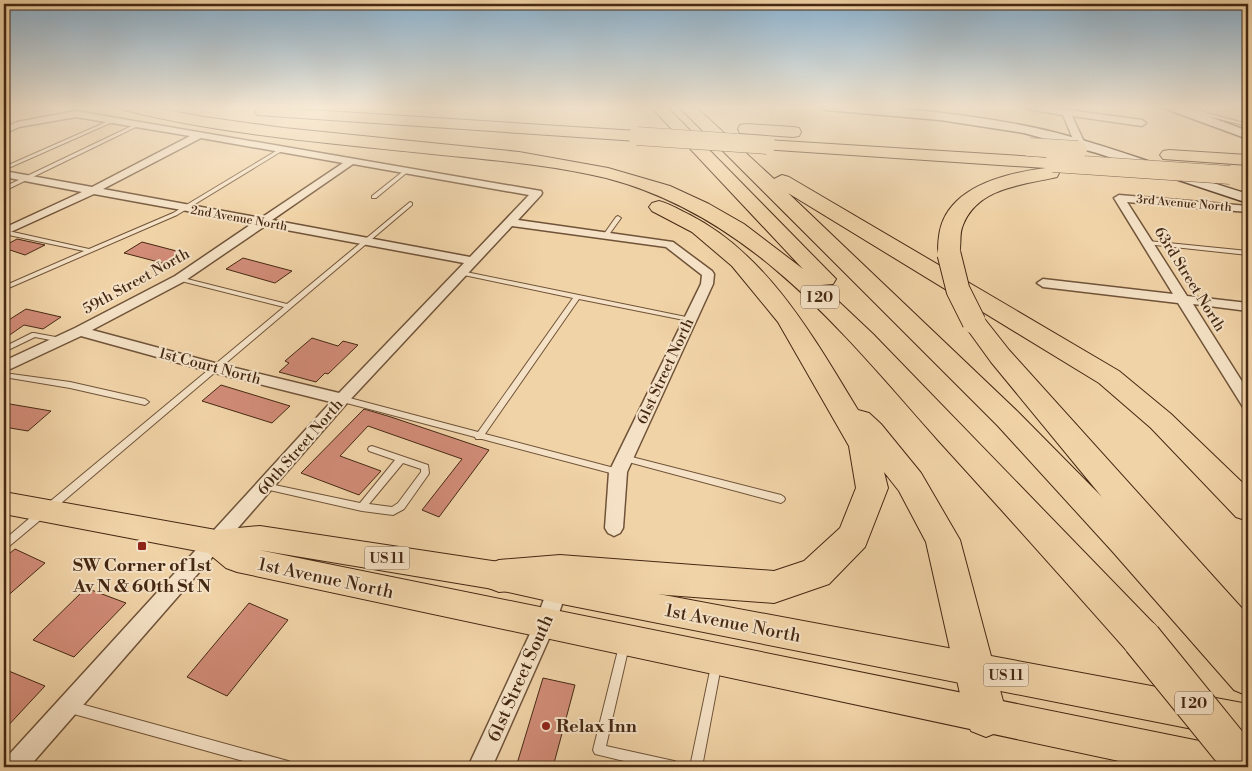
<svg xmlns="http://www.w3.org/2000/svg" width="1252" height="771" viewBox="0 0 1252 771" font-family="'Libre Bodoni',serif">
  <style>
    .building { fill: #d28c78; stroke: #452813 }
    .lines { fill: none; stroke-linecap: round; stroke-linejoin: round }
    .lane-casing { stroke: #705338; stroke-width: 2 }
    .street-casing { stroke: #705338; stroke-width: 3 }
    .secondary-casing { stroke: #452813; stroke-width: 3 }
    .primary-casing { stroke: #452813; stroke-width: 2 }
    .highway-casing { stroke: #452813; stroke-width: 2 }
    .lane { fill: #f5e2c6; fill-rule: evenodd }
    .street { fill: #f5e2c6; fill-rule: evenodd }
    .secondary { fill: #f5e2c6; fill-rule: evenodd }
    .primary { fill: #f0d3a7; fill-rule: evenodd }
    .highway { fill: #f0d3a7; fill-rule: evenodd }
    .highway-bridge-far2-casing { stroke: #452813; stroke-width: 19; stroke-linecap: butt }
    .highway-bridge-far1-casing { stroke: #452813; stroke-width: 25; stroke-linecap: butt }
    .highway-bridge-casing { stroke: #452813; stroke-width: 41; stroke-linecap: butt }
    .highway-bridge-far2 { stroke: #f0d3a7; stroke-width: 18 }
    .highway-bridge-far1 { stroke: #f0d3a7; stroke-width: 23 }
    .highway-bridge { stroke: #f0d3a7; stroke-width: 39 }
    .poi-dot { fill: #8f2418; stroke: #f5e2c6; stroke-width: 2 }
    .labels { text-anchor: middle; stroke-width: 4; stroke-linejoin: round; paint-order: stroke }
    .far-street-label { font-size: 12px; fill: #452813; stroke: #f5e2c6 }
    .shield { fill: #f5e2c6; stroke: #7a6049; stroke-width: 1 }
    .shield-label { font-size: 14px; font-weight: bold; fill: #452813 }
    .street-label { font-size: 15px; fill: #452813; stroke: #f5e2c6 }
    .near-poi-label { font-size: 18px; font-weight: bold; fill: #452813; stroke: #f5e2c6 }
    .near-street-label { font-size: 18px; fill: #452813; stroke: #f5e2c6 }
  </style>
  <rect width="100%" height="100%" fill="#f0d3a7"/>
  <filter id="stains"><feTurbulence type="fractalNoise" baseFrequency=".004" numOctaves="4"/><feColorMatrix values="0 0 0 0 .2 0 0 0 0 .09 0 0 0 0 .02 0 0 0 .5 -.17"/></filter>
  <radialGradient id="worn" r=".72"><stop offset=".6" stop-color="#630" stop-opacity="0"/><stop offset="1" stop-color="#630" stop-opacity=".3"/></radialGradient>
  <path class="building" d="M17 239 45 245 25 255 4 248V246Z
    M142 242 188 254 170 265 124 253Z
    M243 258 292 271 275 283 226 269Z
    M26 309 61 317 43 329 24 325 4 339V323Z
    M312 338 338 346 343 341 358 345 328 374 325 373 316 382 279 372 289 363 285 361Z
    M221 385 290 406 272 423 202 401Z
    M4 403 51 411 28 431 4 427Z
    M364 409 391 417 489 450 439 517 422 510 462 459 368 426 340 456 381 471 359 495 301 473Z
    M15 549 45 563 4 599V558Z
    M86 588 126 603 74 657 33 640Z
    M249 603 288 620 227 696 187 677Z
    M4 669 45 686 4 730Z
    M543 678 575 685 553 767H516Z"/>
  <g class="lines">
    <defs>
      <path id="lane" d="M1182 106H1187L1210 114 1248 124V126L1206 116Z
        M113 119 117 120 4 170V167Z
        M138 123 142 124 4 191V187Z
        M281 148 285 149 177 215 4 290V286L84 251 4 234V230L89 249 173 213Z
        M406 169 410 170 376 198H372V196Z
        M410 202 412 203V205L53 510 50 511 47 510 46 507 47 504 284 307 177 280V278L179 277 287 304Z
        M618 216 621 218 608 236H604V234L616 217Z
        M1148 241 1248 251V255L1146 244 1145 243Z
        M461 271 691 318 692 319 691 320 689 321 579 299 485 434 618 469 621 470 622 472 621 474 618 475 482 439H476L475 437 339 401 338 399 339 397 342 396 478 432 573 298 459 274V272Z
        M32 333H34L61 338 64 340 61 342 35 337 4 352V347Z
        M4 373 70 382 145 399 149 402 145 405 70 388 4 377Z
        M372 446 428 465 429 473 428 475 404 509 393 515 362 511 265 489 262 488 261 486 262 484 265 483 360 503 395 460 369 451 368 449 369 447ZM403 463 421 469V472L398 503 392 507 369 504Z
        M624 455 781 495 784 497 785 499 784 501 781 503 621 460 620 458 621 456Z
        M41 510 44 511 45 514 44 517 7 548 4 549V540L38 511Z
        M624 641 628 642 629 646 606 746 674 761 678 763 680 767H649L595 754 593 750 620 642Z
        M716 661 720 662 721 666 702 767H690L711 666 712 662Z
        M70 701 288 761 292 763 294 767H267L258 765 257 767H244L247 762 70 713 66 711 64 707 66 703Z"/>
      <path id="street" d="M1023 106H1039L1142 120 1146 123 1142 126 1072 116 1085 144 1080 147 1075 144 1063 115 1027 109Z
        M76 111 541 191 542 193 541 195 518 220 673 242 712 271 714 274 713 284 627 472 623 528 620 533 614 536 608 533 605 528 609 472 701 284 702 275 666 247 512 226 347 403 29 767H4L5 759 331 402 215 373 81 336 4 372V361L75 328 175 276 253 223 94 194 4 235V228L82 192 4 177V171L92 187 190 136 76 117 19 127 4 134V128L17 122ZM201 138 343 163 261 218 103 189ZM353 164 529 195 470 257 272 220ZM265 226 464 263 339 393 215 363 92 330 183 282Z
        M1119 195 1248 206V212L1127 202 1187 296 1248 303V311L1193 304 1248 391V408L1243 407 1178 303 1043 287 1037 283 1043 279 1173 294 1114 198Z
        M557 580 564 583 567 589 555 625 492 767H468L535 623 550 583Z"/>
      <path id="secondary" d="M820 106C851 103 884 107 914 110 962 115 1010 121 1057 133 1122 150 1184 175 1248 194V203L1097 153 1024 133 940 120 826 110Z
        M1164 106H1180L1248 131V139L1166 109Z"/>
      <path id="primary" d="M4 492 216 530 260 526 499 562 557 575 1248 704V740L557 603 499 590 259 550 1234 748 1247 754 1248 767H1147L237 572 226 568 208 553 4 514Z"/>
      <path id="highway" d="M118 106H146L204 117 284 128 519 152 608 168 670 186 709 204 744 224 803 269 650 106H666L836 279 833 284 821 285 873 334 1156 626 1161 639 1156 652 1142 657 1128 652C1065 581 1002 510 938 440 843 333 752 216 606 178 549 164 490 160 432 154 328 143 223 135 120 109Z
        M678 106H695L774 179 782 175 789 177 1119 371 1171 414 1248 488V521L1236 517 1151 428 1099 383 788 193 1018 412 1102 497 991 362 962 322 965 317 974 314 983 317 1009 350 1248 615V696L1234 690 1112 551 998 426Z
        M263 107 637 131 643 132 645 136 643 140 637 141 257 115 255 112 257 109Z
        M746 124 793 127 799 128 801 132 799 136 793 137 740 133 738 129 740 125Z
        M767 140 1053 158 1059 159 1062 163 1059 167 1053 168 1059 173 1057 177C1023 185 978 187 963 225 958 235 963 249 957 259L949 261 941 259C937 252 938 244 939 236 945 187 1006 173 1046 168L761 149 758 145 761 141Z
        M1169 150 1248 155V165L1163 159 1160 155 1163 151Z
        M659 201C670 204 680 210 690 215 768 255 814 338 858 410L869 413 881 424 921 473 960 540 1007 716 1001 731 986 737 971 731 965 716 926 542 899 491 884 472 888 488 865 547 829 584 774 603 560 587 499 592 486 587 481 576 486 565 499 560 560 555 774 571 804 561 840 528 856 488 849 446 778 322 732 266 692 232 652 211 649 207 652 203Z"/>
    </defs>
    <use href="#lane" class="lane-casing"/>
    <use href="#street" class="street-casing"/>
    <use href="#secondary" class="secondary-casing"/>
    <use href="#primary" class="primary-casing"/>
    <use href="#highway" class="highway-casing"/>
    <use href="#lane" class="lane"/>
    <use href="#street" class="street"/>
    <use href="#secondary" class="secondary"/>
    <use href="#primary" class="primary"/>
    <use href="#highway" class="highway"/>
    <defs>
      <path id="highway-bridge-far2" d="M637 136 767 145
        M1029 147 1078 150
        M1053 163 1230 175"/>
      <path id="highway-bridge-far1" d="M949 254 958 290 974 322"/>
      <path id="highway-bridge" d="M1142 639 1246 767"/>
    </defs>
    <use href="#highway-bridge-far2" class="highway-bridge-far2-casing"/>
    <use href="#highway-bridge-far1" class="highway-bridge-far1-casing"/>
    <use href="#highway-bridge" class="highway-bridge-casing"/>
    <use href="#highway-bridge-far2" class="highway-bridge-far2"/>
    <use href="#highway-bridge-far1" class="highway-bridge-far1"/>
    <use href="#highway-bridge" class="highway-bridge"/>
  </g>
  <linearGradient id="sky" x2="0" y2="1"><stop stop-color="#8bb4d3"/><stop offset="0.5" stop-color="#f8ebd7"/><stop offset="1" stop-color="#f8ebd7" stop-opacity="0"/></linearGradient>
  <rect width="1252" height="214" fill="url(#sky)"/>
  <g class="poi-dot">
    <rect x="137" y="541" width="10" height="10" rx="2.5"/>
    <circle cx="546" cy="726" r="5"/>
  </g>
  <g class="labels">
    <g class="far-street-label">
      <text transform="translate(1184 203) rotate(5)" y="4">3rd Avenue North</text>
      <text transform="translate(239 218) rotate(10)" y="4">2nd Avenue North</text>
    </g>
    <g class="shield">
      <rect x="801" y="285.5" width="38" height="23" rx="4"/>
      <rect x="364.5" y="546.5" width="45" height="23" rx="4"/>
      <rect x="983.5" y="663.5" width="45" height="23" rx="4"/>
      <rect x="1175" y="691.5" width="38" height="23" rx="4"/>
    </g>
    <g class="shield-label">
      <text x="820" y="302">I 20</text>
      <text x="387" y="563">US 11</text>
      <text x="1006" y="680">US 11</text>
      <text x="1194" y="708">I 20</text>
    </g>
    <g class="street-label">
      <text transform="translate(1190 279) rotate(58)" y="5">63rd Street North</text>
      <text transform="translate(136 281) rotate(-29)" y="5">59th Street North</text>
      <text transform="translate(210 366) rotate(15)" y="5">1st Court North</text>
      <text transform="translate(665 371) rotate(-65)" y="5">61st Street North</text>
      <text transform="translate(300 447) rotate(-49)" y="5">60th Street North</text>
    </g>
    <g class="near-poi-label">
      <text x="142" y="571">SW Corner of 1st<tspan x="142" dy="21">Av N &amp; 60th St N</tspan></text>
      <text x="556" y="732" text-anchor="start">Relax Inn</text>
    </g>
    <g class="near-street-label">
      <text transform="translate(326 578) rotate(12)" y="6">1st Avenue North</text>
      <text transform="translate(733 623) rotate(11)" y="6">1st Avenue North</text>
      <text transform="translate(520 678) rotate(-66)" y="6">61st Street South</text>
    </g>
  </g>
  <rect width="1252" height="771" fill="none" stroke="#f0d3a7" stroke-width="20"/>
  <rect x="5" y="5" width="1242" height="761" fill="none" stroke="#452813" stroke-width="2.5"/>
  <rect x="10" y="10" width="1232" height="751" fill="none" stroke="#452813"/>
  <rect width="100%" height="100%" filter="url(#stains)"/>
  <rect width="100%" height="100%" fill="url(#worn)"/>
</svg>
